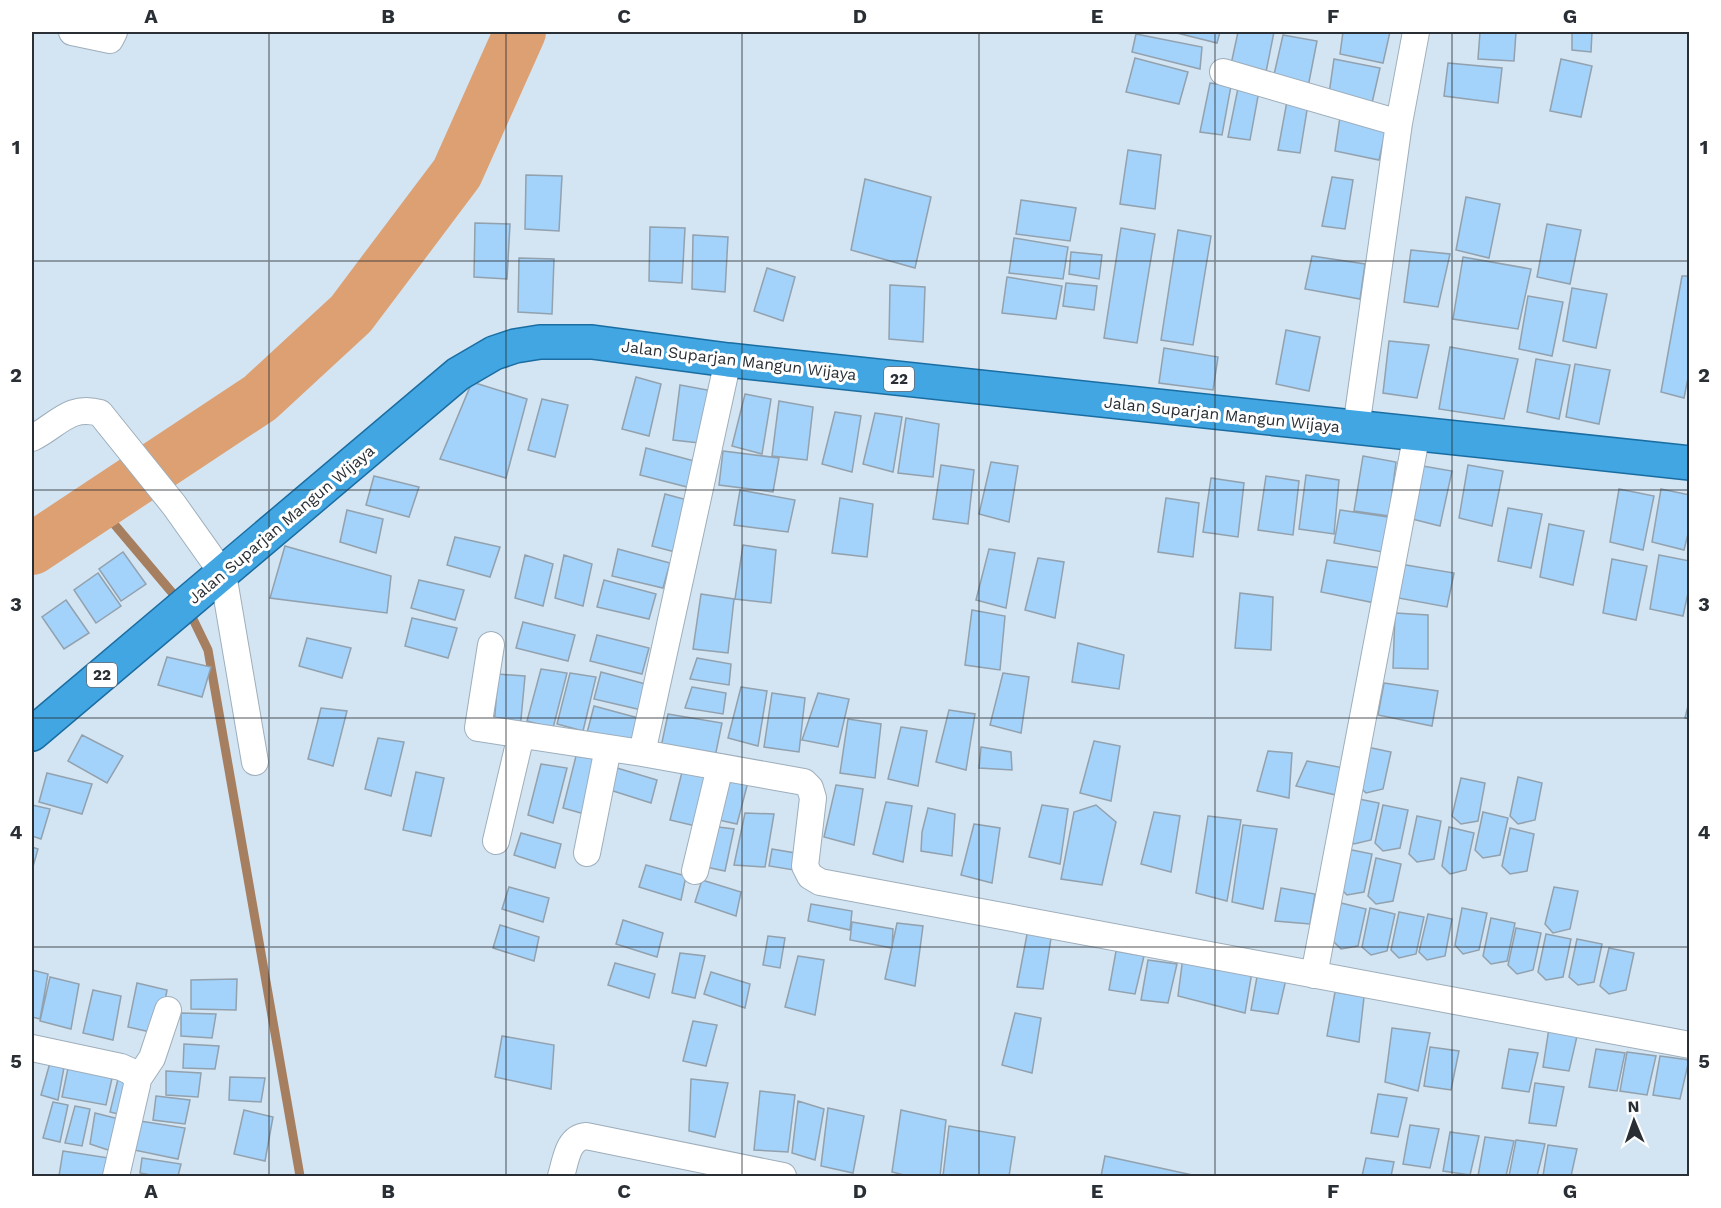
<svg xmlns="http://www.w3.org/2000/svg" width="1721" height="1208" viewBox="0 0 1721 1208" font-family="'Work Sans',sans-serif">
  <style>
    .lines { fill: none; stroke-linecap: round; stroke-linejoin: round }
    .stream { stroke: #a67e60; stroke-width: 9 }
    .river { stroke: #dca073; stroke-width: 52 }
    .building { fill: #a3d2fa; stroke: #92a1ae; stroke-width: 1.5 }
    .minor-casing { stroke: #9eaebb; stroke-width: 28 }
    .trunk-casing { stroke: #1a6da1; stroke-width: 36 }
    .minor { stroke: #fff; stroke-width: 26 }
    .trunk { stroke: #42a6e3; stroke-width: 33 }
    .grid { fill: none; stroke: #292f34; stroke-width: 1.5; stroke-opacity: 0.55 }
    .labels { text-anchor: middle; stroke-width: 6; stroke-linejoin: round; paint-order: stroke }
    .shield { fill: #fff; stroke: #696d71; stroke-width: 1.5 }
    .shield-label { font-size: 15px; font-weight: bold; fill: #292f34 }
    .street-label { font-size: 16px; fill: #292f34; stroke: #fff }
    .neatline { fill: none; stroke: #292f34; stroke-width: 2 }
    .grid-label { font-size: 20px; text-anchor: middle; font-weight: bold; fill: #292f34 }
  </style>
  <rect width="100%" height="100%" fill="#d3e4f2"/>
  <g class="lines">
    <path class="stream" d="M98 505 191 615 208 650 300 1176"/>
    <path class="river" d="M32 549 260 398 351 314 457 173 520 32"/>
  </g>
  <path class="building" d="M1173 32H1220L1217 43Z
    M1238 32H1274L1265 77 1230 69Z
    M1343 32H1390L1383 63 1340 54Z
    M1480 32H1516L1514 61 1478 59Z
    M1572 32H1592L1591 52 1572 50Z
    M1136 34 1202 47 1200 69 1132 52Z
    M1283 35 1317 41 1308 87 1273 79Z
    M1135 58 1188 72 1179 104 1126 92Z
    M1334 59 1380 68 1372 103 1329 94Z
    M1561 59 1592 66 1581 117 1550 111Z
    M1448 63 1502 68 1498 103 1444 96Z
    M1210 83 1231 86 1222 135 1200 132Z
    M1238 88 1259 91 1250 140 1228 137Z
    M1287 101 1308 104 1300 153 1278 150Z
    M1340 117 1387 125 1379 160 1335 151Z
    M1128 150 1161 155 1155 209 1120 204Z
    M526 175 562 176 559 231 525 229Z
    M1332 177 1353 180 1345 229 1322 226Z
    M865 179 931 197 915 268 851 250Z
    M1466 197 1500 204 1489 258 1456 250Z
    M1021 200 1076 208 1070 241 1016 234Z
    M475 223 510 224 507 279 474 277Z
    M1547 224 1581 230 1570 284 1537 277Z
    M650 227 685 228 682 283 649 281Z
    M1121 228 1155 234 1137 343 1104 338Z
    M1178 230 1211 236 1193 345 1161 340Z
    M693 235 728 237 725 292 692 289Z
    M1014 238 1068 247 1063 279 1009 273Z
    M1411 250 1450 254 1438 307 1404 302Z
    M1071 252 1102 255 1099 279 1069 274Z
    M1312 256 1365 264 1360 299 1305 289Z
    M1463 257 1531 269 1518 329 1453 319Z
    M519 258 554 259 552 314 518 312Z
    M767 268 795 277 783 321 754 311Z
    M1682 276H1690V368L1684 398 1661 392Z
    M1007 277 1062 286 1056 319 1002 313Z
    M1066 283 1097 286 1094 310 1063 306Z
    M890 285 925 287 923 342 889 339Z
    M1572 288 1607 294 1596 348 1563 341Z
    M1528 296 1563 302 1552 356 1519 349Z
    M1286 330 1320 337 1309 391 1276 384Z
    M1389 341 1429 345 1417 398 1383 393Z
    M1450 347 1518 359 1504 419 1439 409Z
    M1164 348 1218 357 1213 390 1159 383Z
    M1536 359 1570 365 1559 419 1527 412Z
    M1575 364 1610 370 1599 424 1566 417Z
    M636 377 661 384 649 436 622 429Z
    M472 382 527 399 506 478 440 459Z
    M680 385 713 391 708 444 673 440Z
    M745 394 771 399 762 454 732 446Z
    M542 399 568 405 555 457 528 450Z
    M779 401 813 407 807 460 772 456Z
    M835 412 861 416 852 472 822 464Z
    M875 413 902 417 893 472 863 464Z
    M906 418 939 424 933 477 898 473Z
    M646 448 698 462 691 488 640 475Z
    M723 451 779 458 773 492 719 485Z
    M1363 456 1396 462 1389 516 1354 511Z
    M991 462 1018 466 1009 522 979 514Z
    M941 465 974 470 968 524 933 519Z
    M1417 465 1452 471 1440 526 1408 518Z
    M1468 465 1503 471 1492 526 1459 518Z
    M1306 475 1339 480 1334 534 1299 529Z
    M374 476 419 487 409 517 366 505Z
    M1266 476 1299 481 1293 535 1258 530Z
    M1211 478 1244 483 1238 537 1203 532Z
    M1619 489 1654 496 1643 550 1610 542Z
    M1661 489 1690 495V526L1684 550 1652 542Z
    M740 490 795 500 788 532 734 525Z
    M665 494 691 501 679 553 652 546Z
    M840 498 873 504 867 557 832 553Z
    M1166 498 1199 503 1193 557 1158 552Z
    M1508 508 1542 514 1531 568 1498 561Z
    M347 510 383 519 376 553 340 542Z
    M1340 510 1395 518 1388 553 1334 543Z
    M1549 524 1584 531 1573 585 1540 577Z
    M455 537 500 547 490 577 447 565Z
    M743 545 776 550 771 603 735 599Z
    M285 546 391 576 387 613 270 598Z
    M618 549 670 563 663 588 612 576Z
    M989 549 1015 553 1006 608 976 600Z
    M123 552 146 584 121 601 99 569Z
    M525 555 553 564 543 606 515 598Z
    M564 555 592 564 583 606 555 598Z
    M1659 555 1690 561V584L1683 616 1650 609Z
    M1038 558 1064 562 1055 618 1025 610Z
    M1612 559 1647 566 1636 620 1603 613Z
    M1327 560 1381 568 1375 603 1321 592Z
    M1400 564 1454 573 1447 607 1393 597Z
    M98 573 121 606 96 623 74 590Z
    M419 580 464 590 455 620 411 608Z
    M604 580 656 594 649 619 597 607Z
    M1240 593 1273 597 1271 650 1235 648Z
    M701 594 734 599 728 653 693 649Z
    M66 600 89 633 64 649 42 617Z
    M972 610 1005 616 1000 670 965 665Z
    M1395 613 1428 615V669L1393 668Z
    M412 618 457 628 448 658 405 646Z
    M523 622 575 635 568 661 516 648Z
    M597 635 649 648 642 674 590 661Z
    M307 638 351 648 342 678 299 666Z
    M1078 643 1124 655 1119 689 1072 682Z
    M167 657 211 667 202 697 158 685Z
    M697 658 731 664 729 685 690 679Z
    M541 669 567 673 553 728 527 721Z
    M601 672 653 686 646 711 594 699Z
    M570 673 596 677 583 731 557 724Z
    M1003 673 1029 677 1021 733 990 725Z
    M498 674 525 676 520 730 494 727Z
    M1384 683 1438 691 1432 726 1378 715Z
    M692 687 726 693 723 714 685 708Z
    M741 687 767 691 758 746 728 738Z
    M772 693 805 698 799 752 764 747Z
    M818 693 849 699 838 747 802 740Z
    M1690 698V719L1685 718Z
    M594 706 646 720 639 745 587 733Z
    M321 708 347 711 333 766 308 759Z
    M949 710 975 714 966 770 936 762Z
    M668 714 722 723 715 757 661 747Z
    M848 719 881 724 875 778 840 773Z
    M901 727 927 731 918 786 888 779Z
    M82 735 123 756 107 783 68 761Z
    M378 738 404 742 391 796 365 789Z
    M1094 741 1120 746 1111 801 1080 793Z
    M981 747 1011 752 1012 770 979 768Z
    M1367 747 1391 752 1383 789 1366 793 1358 785Z
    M1268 751 1292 753 1289 798 1257 791Z
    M576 756 602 760 588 815 563 808Z
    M1307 761 1344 768 1336 795 1296 786Z
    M541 764 567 768 553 823 528 815Z
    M617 768 657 780 651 803 610 790Z
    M683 768 709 772 700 827 670 820Z
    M416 772 444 778 431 836 403 830Z
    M47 773 92 784 82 814 39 802Z
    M1518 777 1542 783 1535 820 1518 824 1510 816Z
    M723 778 748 782 737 824 714 819Z
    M1461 778 1485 783 1478 821 1461 824 1452 816Z
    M836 785 863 789 854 845 824 837Z
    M1354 798 1379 803 1371 840 1354 844 1346 836Z
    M886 802 912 806 903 862 873 854Z
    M32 805 50 809 41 839 32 836Z
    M1042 805 1068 809 1060 864 1029 857Z
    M1096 805 1116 822 1102 885 1061 879 1074 812Z
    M1383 805 1408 810 1400 848 1383 851 1375 843Z
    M928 808 955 814 952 856 921 851 922 832Z
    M1154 812 1180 816 1171 872 1141 864Z
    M1483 812 1508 818 1500 855 1483 858 1475 850Z
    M745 813 774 814 765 867 734 865Z
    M1208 816 1241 820 1227 901 1196 893Z
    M1417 816 1441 821 1434 859 1417 862 1409 854Z
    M974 824 1000 828 992 883 961 875Z
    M1243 825 1277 829 1263 909 1232 902Z
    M710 826 734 829 725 871 701 866Z
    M1449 827 1474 833 1466 870 1450 874 1442 866Z
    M1510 828 1534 834 1527 871 1510 874 1502 866Z
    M521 833 561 844 555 868 514 855Z
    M32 847 38 849 32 870Z
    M772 849 801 854 800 871 769 866Z
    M1347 849 1372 854 1364 892 1347 895 1339 887Z
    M1376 858 1401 864 1393 901 1376 904 1368 896Z
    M646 865 686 876 681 900 639 887Z
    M702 880 741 892 736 916 695 902Z
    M509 887 549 898 543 922 502 909Z
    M1554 887 1578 891 1570 929 1553 933 1545 924Z
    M1281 888 1315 894 1310 924 1275 921Z
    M1341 903 1366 909 1358 946 1341 949 1333 941Z
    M811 904 852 911 850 930 808 921Z
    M1370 908 1395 914 1387 951 1371 955 1362 947Z
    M1462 908 1487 913 1479 950 1463 954 1455 945Z
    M1399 912 1424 917 1416 954 1399 958 1391 950Z
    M1428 914 1452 919 1445 956 1427 960 1419 952Z
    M1491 918 1515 923 1507 961 1491 964 1483 956Z
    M623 920 663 933 657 957 616 944Z
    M852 922 893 929 892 948 850 940Z
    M897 923 923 926 915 986 885 979Z
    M500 925 539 937 534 961 493 948Z
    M1516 928 1541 933 1533 970 1517 974 1508 965Z
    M1028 929 1052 932 1043 989 1017 987Z
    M1546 934 1571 939 1563 977 1546 980 1538 972Z
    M768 936 785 938 780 968 763 965Z
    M1577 939 1602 944 1594 982 1578 985 1569 977Z
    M1609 948 1634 953 1626 990 1609 994 1600 986Z
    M1184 949 1254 960 1245 1013 1178 996Z
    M1116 951 1144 956 1135 994 1109 990Z
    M680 953 705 956 695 998 672 993Z
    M798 956 824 960 815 1015 785 1007Z
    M1148 960 1177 964 1168 1003 1141 1000Z
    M615 963 655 974 649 998 608 985Z
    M32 970 48 974 40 1019 32 1017Z
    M1258 971 1287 975 1278 1014 1251 1010Z
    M711 972 750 984 745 1008 704 994Z
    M50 977 79 984 71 1029 40 1021Z
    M237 979 236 1010 191 1009V980Z
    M137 983 167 990 159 1034 128 1027Z
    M93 990 121 996 113 1040 83 1033Z
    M1335 992 1364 997 1359 1042 1327 1036Z
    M181 1013 216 1014 212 1038 181 1036Z
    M1015 1013 1041 1018 1032 1073 1002 1065Z
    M693 1021 717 1025 706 1066 683 1061Z
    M1392 1028 1430 1033 1418 1091 1385 1082Z
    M1549 1028 1578 1032 1569 1071 1543 1067Z
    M502 1036 554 1045 551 1089 495 1077Z
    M184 1044 219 1046 215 1069 183 1068Z
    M1430 1047 1459 1051 1451 1090 1424 1086Z
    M1509 1049 1538 1053 1529 1092 1502 1088Z
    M1596 1049 1625 1053 1617 1091 1589 1087Z
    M1627 1052 1656 1056 1647 1095 1620 1091Z
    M1660 1056 1689 1060 1680 1099 1653 1095Z
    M51 1059 65 1062 58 1100 41 1095Z
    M68 1068 113 1074 106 1105 62 1097Z
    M166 1071 201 1073 198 1097 166 1095Z
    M119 1075 134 1078 126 1116 110 1112Z
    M230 1077 265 1078 261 1102 229 1100Z
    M691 1079 728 1083 715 1137 689 1131Z
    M1535 1083 1564 1087 1556 1126 1529 1123Z
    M760 1091 795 1095 788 1152 754 1150Z
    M1378 1094 1407 1098 1398 1137 1371 1133Z
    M156 1096 190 1100 185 1124 153 1120Z
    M798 1101 824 1109 815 1160 792 1153Z
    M53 1102 68 1105 60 1142 43 1138Z
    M75 1106 90 1109 82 1146 65 1143Z
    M828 1108 864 1116 853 1173 821 1166Z
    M244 1110 273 1117 265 1161 234 1154Z
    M901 1110 946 1120 940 1176H908L892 1172Z
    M95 1113 123 1120 114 1152 90 1144Z
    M140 1121 185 1128 178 1159 134 1150Z
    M1410 1125 1439 1129 1430 1168 1403 1164Z
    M949 1126 1015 1137 1009 1176H943Z
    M1450 1132 1479 1136 1470 1175 1443 1171Z
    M1485 1137 1514 1141 1506 1176H1478Z
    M1516 1140 1545 1144 1537 1176H1509Z
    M1548 1145 1577 1149 1571 1176H1543Z
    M63 1151 109 1158 105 1176H59Z
    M1105 1156 1197 1176H1101Z
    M142 1158 181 1164 178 1176H156L140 1173Z
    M1366 1158 1394 1162 1391 1176H1362Z"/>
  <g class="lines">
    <defs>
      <path id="minor" d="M72 32 110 40 114 32
        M1223 72 1399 123
        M728 360 642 753 804 782 810 788 813 798 805 866 810 876 820 882 1690 1045
        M1356 428 1399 123 1416 32
        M32 438C57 426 69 404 100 413L174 505 223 574 255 762
        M491 645 478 728 642 753
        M496 841 521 735
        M587 853 608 748
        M695 871 720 767
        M1314 975 1417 433
        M32 1048 121 1067 130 1071 138 1079 137 1085 116 1176
        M138 1079 152 1058 168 1010
        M561 1176C566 1161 567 1138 586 1136L783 1176"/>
      <path id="trunk" d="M32 734 458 374 494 353 515 346 540 342H592L728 360 1690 463"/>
    </defs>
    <use href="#minor" class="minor-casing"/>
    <use href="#trunk" class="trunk-casing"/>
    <use href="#minor" class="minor"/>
    <use href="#trunk" class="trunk"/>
  </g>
  <path class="grid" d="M269 32V1176M506 32V1176M742 32V1176M979 32V1176M1215 32V1176M1452 32V1176M32 261H1690M32 490H1690M32 718H1690M32 947H1690"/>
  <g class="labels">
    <g class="shield">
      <rect x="884" y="367" width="30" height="24" rx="4.5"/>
      <rect x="87" y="663" width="30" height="24" rx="4.5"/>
    </g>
    <g class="shield-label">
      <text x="899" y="384">22</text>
      <text x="102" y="680">22</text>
    </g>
    <g class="street-label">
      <text transform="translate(739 360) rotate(7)" y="6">Jalan Suparjan Mangun Wijaya</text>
      <text transform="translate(1222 414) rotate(6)" y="6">Jalan Suparjan Mangun Wijaya</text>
      <text transform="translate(281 524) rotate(-40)" y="6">Jalan Suparjan Mangun Wijaya</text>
    </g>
  </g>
  <rect width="1721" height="1208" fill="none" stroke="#ffffff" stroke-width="66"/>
  <g transform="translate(1634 1121) rotate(358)" stroke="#ffffff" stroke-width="4.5" paint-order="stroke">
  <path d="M0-4.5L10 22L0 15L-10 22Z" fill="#292f34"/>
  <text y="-9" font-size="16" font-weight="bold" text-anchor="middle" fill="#292f34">N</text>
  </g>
  <rect x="33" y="33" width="1655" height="1142" class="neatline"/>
  <g class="grid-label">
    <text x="151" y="23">A</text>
    <text x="388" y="23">B</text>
    <text x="624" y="23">C</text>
    <text x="860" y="23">D</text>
    <text x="1097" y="23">E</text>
    <text x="1333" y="23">F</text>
    <text x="1570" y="23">G</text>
    <text x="16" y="154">1</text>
    <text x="1704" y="154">1</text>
    <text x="16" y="382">2</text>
    <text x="1704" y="382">2</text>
    <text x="16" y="611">3</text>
    <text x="1704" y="611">3</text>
    <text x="16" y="839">4</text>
    <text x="1704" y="839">4</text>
    <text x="16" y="1068">5</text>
    <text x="1704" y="1068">5</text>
    <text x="151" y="1198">A</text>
    <text x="388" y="1198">B</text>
    <text x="624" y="1198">C</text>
    <text x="860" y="1198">D</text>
    <text x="1097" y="1198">E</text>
    <text x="1333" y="1198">F</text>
    <text x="1570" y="1198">G</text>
  </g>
</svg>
